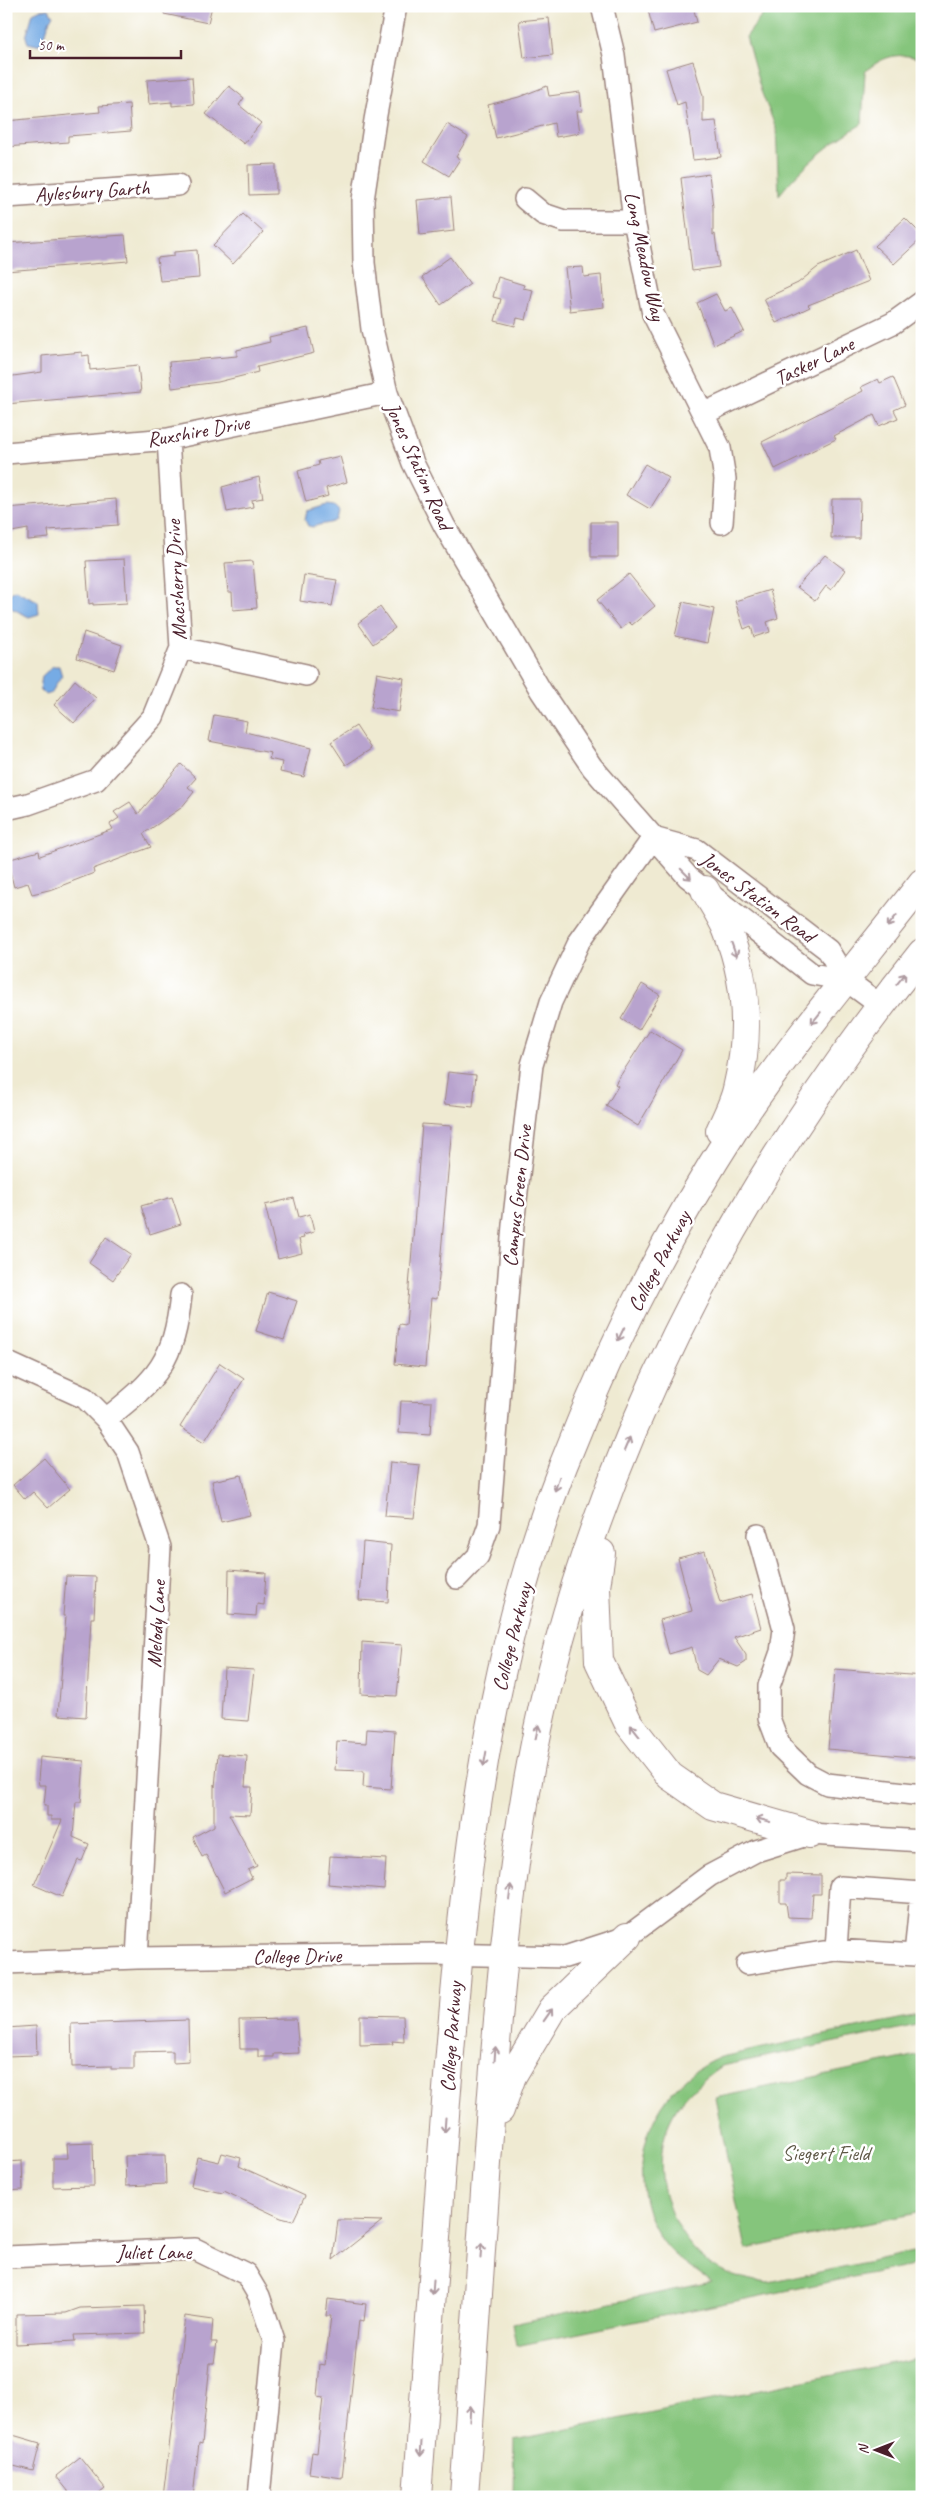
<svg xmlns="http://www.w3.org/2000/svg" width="928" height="2503" viewBox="0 0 928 2503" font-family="Caveat,sans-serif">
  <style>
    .green { fill: #85c57c; stroke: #687254 }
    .water { fill: #76abe4; stroke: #606588 }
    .building { fill: #b8a3ce }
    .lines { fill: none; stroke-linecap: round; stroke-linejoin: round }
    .minor-casing { stroke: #9c847e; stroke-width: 24 }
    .major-casing { stroke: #9c847e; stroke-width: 30 }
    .minor { stroke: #fff; stroke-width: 21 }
    .major { stroke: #fff; stroke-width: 28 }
    .oneway { stroke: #ae9aa0 }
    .labels { text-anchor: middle; stroke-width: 5; stroke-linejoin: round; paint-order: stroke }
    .street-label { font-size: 21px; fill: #4a1f2b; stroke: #fff }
    .park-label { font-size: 21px; fill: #5f5947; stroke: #fff }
  </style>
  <rect width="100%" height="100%" fill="#fff"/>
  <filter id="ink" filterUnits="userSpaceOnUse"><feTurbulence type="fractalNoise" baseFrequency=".02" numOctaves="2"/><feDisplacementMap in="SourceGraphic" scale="10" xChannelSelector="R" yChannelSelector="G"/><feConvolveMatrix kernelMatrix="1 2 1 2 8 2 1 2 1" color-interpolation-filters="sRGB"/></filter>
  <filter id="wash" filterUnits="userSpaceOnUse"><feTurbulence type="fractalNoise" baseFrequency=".0096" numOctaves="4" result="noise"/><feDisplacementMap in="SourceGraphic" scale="20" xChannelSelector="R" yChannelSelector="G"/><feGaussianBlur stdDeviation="1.12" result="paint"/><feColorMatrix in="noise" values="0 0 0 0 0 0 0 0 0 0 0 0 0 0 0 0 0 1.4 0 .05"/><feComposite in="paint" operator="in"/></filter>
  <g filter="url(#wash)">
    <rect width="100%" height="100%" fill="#efead2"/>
    <path class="green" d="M769 6H922V60C900 51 882 56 865 72L862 124C829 144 803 165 779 195L776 128 761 91 746 37Z
      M922 2014V2024L722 2066C702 2080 683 2095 672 2117 647 2166 668 2237 714 2266 732 2277 749 2280 768 2283L922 2250V2263L516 2346 512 2324 711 2282C695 2269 675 2259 662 2240 618 2175 649 2086 721 2057Z
      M922 2054V2212L746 2249 715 2098Z
      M922 2357V2497H514L515 2440Z"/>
    <path class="water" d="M49 9 53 16 50 19 43 42 37 45 28 43 26 37 33 13 39 10Z
      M327 505 334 506 339 511 337 520C329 525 321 523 313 527L308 526 305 520 307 511Z
      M15 590 38 601 39 614 29 617 7 606 6 596Z
      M53 666H59L62 676 56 684 52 693 46 695 40 689 42 676Z"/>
    <g id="blocks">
      <path class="building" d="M165 6H212L208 23 164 14Z
        M647 6H693L697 22 654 33Z
        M549 18 553 55 524 58 519 21Z
        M693 61 703 96V122L716 121 721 157 693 160 685 102 677 105 666 69Z
        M192 77 194 104 172 106V102L149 104 147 80Z
        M229 86 244 98 239 105 261 123 244 144 206 114Z
        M547 86 549 96 580 92 582 111H577L580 133 556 137 554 123 496 138 488 105 519 97Z
        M129 104 131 131 68 136V142L6 147V121L100 112 99 106Z
        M447 124 468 137 456 157 460 159 449 176 424 161Z
        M276 164V194L249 195 248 165Z
        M709 174 713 207V235L715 234 719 267 692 271 681 178Z
        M451 197 454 231 420 235 417 200Z
        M243 214 263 232 233 264 213 245Z
        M905 218 922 235V238L894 264 875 246Z
        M125 235 128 261 6 271V243Z
        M197 250 199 278 160 281 157 258 174 256V252Z
        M856 250 869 281 808 305 810 307 776 323 764 299 798 283 818 267Z
        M450 257 470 284 441 305 422 277Z
        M583 267 584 277 601 275 604 307 570 311 565 268Z
        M498 277 524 285 523 288 533 290 526 320 517 318 515 326 495 321 501 299 493 297Z
        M716 294 725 311 732 308 744 331 714 345 697 303Z
        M308 328 314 353 257 367 258 372 218 382 172 388 169 362 237 356V350L270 342 269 337Z
        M82 352V356L89 355 90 370 138 365 141 392 6 404V377L42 372V356Z
        M893 377 905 405 894 410 898 418 879 426 874 415 834 436 836 439 775 469 762 442 863 391 861 387 878 379 880 383Z
        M340 456 347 482 326 488 328 496 306 502 298 471 319 465 318 461Z
        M645 464 669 478 650 509 626 495Z
        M259 477 263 498 252 500 253 507 227 512 222 487Z
        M116 499 118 525 48 530 49 538 28 540V529L6 533V508Z
        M832 499H860L859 538H831Z
        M591 522H618V557H591Z
        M825 555 845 570 831 590 826 586 815 601 797 587Z
        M124 559 127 603 93 605V603L89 604 86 561Z
        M253 561 257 608 233 610 232 592H228L225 563Z
        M629 574 655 606 632 625 629 622 621 629 597 600Z
        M304 575 337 580 332 606 300 601Z
        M770 590 778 618 767 622 770 632 754 637 751 626 744 629 735 601Z
        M683 602 714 609 707 643 675 636Z
        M380 607 395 628 373 644 358 623Z
        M84 632 122 645 114 670 77 658Z
        M377 673 404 678 399 712 371 707Z
        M75 680 96 698 74 723 54 705Z
        M214 715 247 721 245 732 311 748 304 777 280 772 282 762 269 759 271 753 209 741Z
        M356 726 371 749 346 765 331 742Z
        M181 764 196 778 188 787 194 792 181 808 143 834 151 847 93 869 94 873 53 889 32 894 28 883 14 887 7 860 39 851 40 856 113 829 110 824 119 818 114 812 130 802 138 814Z
        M642 984 660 995 639 1030 621 1019Z
        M650 1030 682 1050 638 1126 606 1106 618 1086 615 1084Z
        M448 1072 476 1075 473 1107 444 1104Z
        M422 1124 452 1126 437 1299 431 1298 425 1367 395 1364 399 1324 406 1325Z
        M172 1197 181 1224 150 1234 141 1206Z
        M294 1198 299 1217 310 1214 314 1232 303 1235 304 1238 299 1239 302 1253 278 1259 265 1205Z
        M106 1237 131 1254 113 1280 89 1263Z
        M268 1292 297 1301 284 1340 256 1331Z
        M220 1363 244 1379 204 1442 180 1427Z
        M401 1401 432 1402 430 1435 399 1433Z
        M44 1458 70 1489 48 1508 33 1492 25 1499 13 1485Z
        M390 1462 420 1465 414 1518 385 1516Z
        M241 1475 250 1515 221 1522 212 1481Z
        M363 1542 391 1545 388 1602 359 1600Z
        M705 1551 720 1603 752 1594 761 1628 734 1637 746 1655V1662L738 1667 719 1659 706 1675 697 1670 692 1647 669 1654 660 1620 692 1611 678 1558Z
        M229 1570 266 1573 264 1605 257 1604 256 1616 228 1614Z
        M66 1576 96 1577 94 1618H91L86 1717 58 1715 66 1616H63Z
        M362 1642 402 1645 397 1696 361 1694Z
        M224 1668 254 1670 248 1721 221 1719Z
        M835 1669 922 1676V1758L828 1749Z
        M367 1729 395 1731 391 1789 363 1787 364 1771 335 1770 337 1741 366 1743Z
        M218 1754 247 1756 245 1787H252L250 1815 229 1814 257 1866 248 1870 252 1878 225 1892 206 1855 202 1857 193 1837 214 1826V1784L215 1787Z
        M40 1757 84 1761 81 1802H76L73 1837 89 1844 82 1861 78 1860 62 1897 34 1885 62 1820H51V1816H47V1805H44L46 1785H39L38 1780Z
        M330 1856 386 1859 384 1889 328 1884Z
        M786 1874 821 1875V1894H813L811 1918 788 1917 786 1903H780V1880H786Z
        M360 2015 403 2016 404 2042 392 2041 393 2044 360 2045Z
        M287 2019H296L299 2053 274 2054V2057H258V2049H240L239 2020Z
        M188 2020 189 2062 173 2063V2051L134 2052V2069H111V2066L72 2067 71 2024Z
        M36 2026 37 2055 6 2056V2028Z
        M93 2143 94 2186 53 2187V2158H68L67 2144Z
        M222 2153 241 2158 239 2166 305 2196 293 2221 281 2218 224 2191 223 2193 191 2186 197 2157 219 2162Z
        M153 2155H165L166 2184 126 2186 125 2156Z
        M22 2161 23 2190 6 2191V2162Z
        M338 2220H347L382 2221 333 2260Z
        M328 2299 366 2304 364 2321 359 2320 342 2478 309 2473 312 2452 317 2453 321 2415 323 2398 317 2397 320 2364 325 2365 331 2316H326Z
        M144 2306 145 2333 74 2335 75 2341 16 2344V2314L66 2313 80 2308Z
        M185 2316 213 2320 211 2342H217L214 2363H210L202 2444 199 2443 193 2497H163Z
        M6 2433 40 2443 33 2471 6 2464Z
        M80 2457 105 2488 94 2497H73L56 2476Z"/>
    </g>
  </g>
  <g filter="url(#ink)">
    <use href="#blocks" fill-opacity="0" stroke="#9c847e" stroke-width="1"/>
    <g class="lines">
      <defs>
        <path id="minor" d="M396 6 375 120 363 200 364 263 372 329 387 393 413 463 444 525 541 691 592 767 688 877 812 974 846 980
          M602 6 614 55 634 221 653 314 720 448 725 479 722 523
          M6 197 178 185
          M525 199 543 214 564 221H634
          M703 414 893 323 922 302
          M6 453 168 439 387 393
          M181 648 306 675
          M6 809 28 804 96 780 153 717 181 648 168 439
          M653 838 697 850 828 950 846 980 880 1005
          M6 1362 85 1398 106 1419 128 1452 160 1547 137 1958
          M106 1419C158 1378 174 1362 181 1295
          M758 1535 784 1629 781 1652 769 1686V1718L780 1747 808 1774 827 1784 922 1795
          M457 1578 478 1556 489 1525 513 1225 532 1065 551 1002 579 942 653 838
          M921 1893 915 1955 836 1950 840 1887 922 1893
          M6 1963 137 1958 437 1954 565 1957 627 1937 709 1876 756 1851 810 1834 922 1841
          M747 1964 836 1950
          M6 2257 195 2249 246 2274 259 2296 274 2341 259 2497"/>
        <path id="major" d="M705 890C712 903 722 917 727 930 747 981 750 1036 737 1089 734 1103 726 1118 720 1131
          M601 1553 596 1587 599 1661 629 1724 670 1776 713 1806 810 1834
          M500 2110 512 2076 552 2009 627 1937
          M417 2497C426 2369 436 2242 445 2115 462 1896 482 1672 563 1466 609 1348 668 1232 737 1125 793 1041 860 963 922 883
          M464 2497C472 2376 480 2255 489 2134 498 2010 508 1887 531 1764 587 1465 733 1188 922 953"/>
      </defs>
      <use href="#minor" class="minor-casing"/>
      <use href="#major" class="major-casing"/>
      <use href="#minor" class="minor"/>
      <use href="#major" class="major"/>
    </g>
    <defs><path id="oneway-shaft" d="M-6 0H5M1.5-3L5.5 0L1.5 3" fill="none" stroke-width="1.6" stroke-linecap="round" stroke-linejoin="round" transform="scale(1.25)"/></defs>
    <g class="oneway">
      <use href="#oneway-shaft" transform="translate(686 874) rotate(45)"/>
      <use href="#oneway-shaft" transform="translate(892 921) rotate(128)"/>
      <use href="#oneway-shaft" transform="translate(734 950) rotate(71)"/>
      <use href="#oneway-shaft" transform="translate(901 979) rotate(-51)"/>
      <use href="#oneway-shaft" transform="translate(816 1018) rotate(129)"/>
      <use href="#oneway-shaft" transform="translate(621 1334) rotate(116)"/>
      <use href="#oneway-shaft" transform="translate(627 1444) rotate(-67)"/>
      <use href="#oneway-shaft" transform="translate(557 1484) rotate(108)"/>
      <use href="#oneway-shaft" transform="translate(635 1731) rotate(-128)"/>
      <use href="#oneway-shaft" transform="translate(537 1732) rotate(-78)"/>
      <use href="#oneway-shaft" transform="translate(485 1759) rotate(100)"/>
      <use href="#oneway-shaft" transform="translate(763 1820) rotate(-164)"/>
      <use href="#oneway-shaft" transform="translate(510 1892) rotate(-83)"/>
      <use href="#oneway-shaft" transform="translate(548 2015) rotate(-55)"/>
      <use href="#oneway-shaft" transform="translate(495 2054) rotate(-86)"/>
      <use href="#oneway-shaft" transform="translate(445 2125) rotate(94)"/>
      <use href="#oneway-shaft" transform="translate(481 2251) rotate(-86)"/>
      <use href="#oneway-shaft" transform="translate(433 2287) rotate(94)"/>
      <use href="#oneway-shaft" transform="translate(470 2413) rotate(-86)"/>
      <use href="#oneway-shaft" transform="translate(421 2449) rotate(94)"/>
    </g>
  </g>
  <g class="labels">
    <g class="street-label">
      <text transform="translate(92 191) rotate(-4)" y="7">Aylesbury Garth</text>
      <text transform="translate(645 256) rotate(78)" y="7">Long Meadow Way</text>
      <text transform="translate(814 361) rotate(-26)" y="7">Tasker Lane</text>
      <text transform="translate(198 431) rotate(-10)" y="7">Ruxshire Drive</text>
      <text transform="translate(419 466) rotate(66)" y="7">Jones Station Road</text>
      <text transform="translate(176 580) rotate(-93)" y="7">Macsherry Drive</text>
      <text transform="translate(758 897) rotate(37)" y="7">Jones Station Road</text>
      <text transform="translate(517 1196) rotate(-84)" y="7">Campus Green Drive</text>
      <text transform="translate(659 1261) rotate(-62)" y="7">College Parkway</text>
      <text transform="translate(156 1624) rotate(-87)" y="7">Melody Lane</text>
      <text transform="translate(512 1637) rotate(-76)" y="7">College Parkway</text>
      <text transform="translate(297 1956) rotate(-1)" y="7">College Drive</text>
      <text transform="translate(451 2037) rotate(-86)" y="7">College Parkway</text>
      <text x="154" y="2259">Juliet Lane</text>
    </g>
    <g class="park-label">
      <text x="826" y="2160">Siegert Field</text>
    </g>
  </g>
  <rect width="928" height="2503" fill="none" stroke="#fff" stroke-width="25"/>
  <g transform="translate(876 2450) rotate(270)" stroke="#ffffff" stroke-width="4" paint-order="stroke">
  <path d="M0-4L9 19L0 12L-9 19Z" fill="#4a1f2b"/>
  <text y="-8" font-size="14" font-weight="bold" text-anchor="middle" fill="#4a1f2b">N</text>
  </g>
  <path d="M30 50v8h151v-8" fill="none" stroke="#4a1f2b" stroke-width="2.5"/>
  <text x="38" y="50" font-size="15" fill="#4a1f2b" stroke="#ffffff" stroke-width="4" paint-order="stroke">50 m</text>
</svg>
